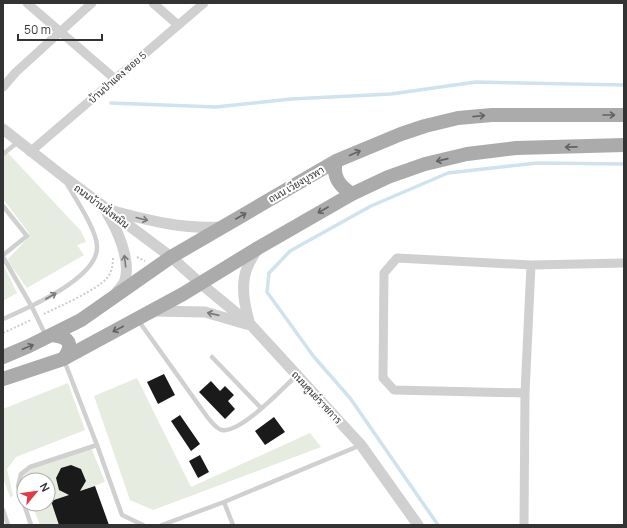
<svg xmlns="http://www.w3.org/2000/svg" width="627" height="528" viewBox="0 0 627 528" font-family="Manrope,Sarabun,sans-serif">
  <style>
    .green { fill: #e6ecdf }
    .lines { fill: none; stroke-linecap: round; stroke-linejoin: round }
    .stream { stroke: #cfe2ee; stroke-width: 3.5 }
    .building { fill: #1a1a1a }
    .path { stroke: #cdcdcd; stroke-width: 2; stroke-dasharray: 2 2; stroke-linecap: butt }
    .service { stroke: #d0d0d0; stroke-width: 4.5 }
    .minor { stroke: #d0d0d0; stroke-width: 9 }
    .tertiary { stroke: #d0d0d0; stroke-width: 11 }
    .primary { stroke: #ababab; stroke-width: 14 }
    .oneway { stroke: #636363 }
    .oneway2 { stroke: #7a7a7a }
    .labels { text-anchor: middle; stroke-width: 4; stroke-linejoin: round; paint-order: stroke }
    .street-label { font-size: 10px; fill: #333; stroke: #fff }
  </style>
  <rect width="100%" height="100%" fill="#fff"/>
  <path class="green" d="M6 151 81 231 86 242 77 245 84 255 27 288 9 263 8 259 29 237V233L3 199V154Z
    M3 264 17 293 3 301Z
    M137 378 191 487 310 433 321 447 153 510 130 500 94 396Z
    M68 383 85 430 16 457 7 469 13 496 10 497 3 478V409Z
    M91 447 105 482 80 491 86 481 81 469 71 465 61 468 56 478 59 490 69 495 59 525H40L32 504H48V480H24V483L21 474 30 467Z"/>
  <g class="lines">
    <path class="stream" d="M111 103 216 107 291 99 391 94 476 82 624 85
      M438 525 350 398 314 357 267 292 269 273 290 251 371 206 448 173 537 163 624 164"/>
  </g>
  <path class="building" d="M164 374 175 395 158 404 147 382Z
    M211 381 220 391 225 386 234 395 228 401 235 409 225 419 199 392Z
    M180 415 200 444 191 451 171 421Z
    M274 417 285 432 265 445 255 431Z
    M200 455 209 472 198 478 189 461Z
    M71 465 81 469 86 481 80 491 95 486 109 525H59L51 501 69 495 59 490 56 478 61 468Z"/>
  <g class="lines">
    <path class="path" d="M137 257 145 261
      M44 314C60 306 97 290 107 278 112 272 113 264 113 257
      M3 333 31 320"/>
    <path class="service" d="M3 154 18 142
      M3 206 27 236 3 255
      M3 257 32 307 46 336
      M3 319C28 308 98 278 97 247 97 230 76 200 67 184
      M138 320 208 418C212 422 216 429 222 430 240 434 283 388 296 376
      M212 357 261 408
      M64 360 97 445 122 515 143 525
      M224 502 233 525
      M3 510 8 525
      M31 525 18 486 21 474 30 467 97 445
      M162 525 224 502 361 445"/>
    <path class="minor" d="M27 3 115 79
      M153 3 178 25
      M3 87 16 72 92 3
      M30 152 204 3
      M525 393 394 390 383 378 384 273 397 258 531 265 624 263
      M524 525 525 393 531 265"/>
    <path class="tertiary" d="M3 129 64 177 171 257 200 283 251 325 361 445 418 525
      M113 211C151 221 182 229 221 227
      M107 213C117 229 131 260 125 280 124 284 119 289 116 293
      M152 311 205 312 246 324
      M250 325C245 307 240 286 247 268 250 261 254 254 258 248"/>
    <path class="primary" d="M336 161C332 176 339 186 352 194
      M52 335C69 337 75 344 63 359
      M3 357 29 346 81 320 171 257 336 161 401 134 425 126 458 118 492 115H624
      M3 379 63 359 183 294 258 248 352 194 388 177 425 164 467 154 516 148 624 145"/>
  </g>
  <defs><path id="oneway-shaft" d="M-6 0H5M1.5-3L5.5 0L1.5 3" fill="none" stroke-width="1.6" stroke-linecap="round" stroke-linejoin="round"/></defs>
  <g class="oneway">
    <use href="#oneway-shaft" transform="translate(609 115)"/>
    <use href="#oneway-shaft" transform="translate(479 116) rotate(-6)"/>
    <use href="#oneway-shaft" transform="translate(571 147) rotate(179)"/>
    <use href="#oneway-shaft" transform="translate(355 153) rotate(-24)"/>
    <use href="#oneway-shaft" transform="translate(442 160) rotate(167)"/>
    <use href="#oneway-shaft" transform="translate(323 210) rotate(150)"/>
    <use href="#oneway-shaft" transform="translate(241 216) rotate(-30)"/>
    <use href="#oneway-shaft" transform="translate(118 329) rotate(152)"/>
    <use href="#oneway-shaft" transform="translate(28 347) rotate(-23)"/>
  </g>
  <g class="oneway2">
    <use href="#oneway-shaft" transform="translate(142 219) rotate(14)"/>
    <use href="#oneway-shaft" transform="translate(125 261) rotate(-97)"/>
    <use href="#oneway-shaft" transform="translate(51 296) rotate(-30)"/>
    <use href="#oneway-shaft" transform="translate(213 314) rotate(-167)"/>
  </g>
  <g class="labels">
    <g class="street-label">
      <text transform="translate(117 77) rotate(-41)" y="4">บ้านป่าแดง ซอย 5</text>
      <text transform="translate(296 184) rotate(-30)" y="4">ถนน เวียงบูรพา</text>
      <text transform="translate(102 206) rotate(37)" y="4">ถนนบ้านฝั่งหมิน</text>
      <text transform="translate(317 397) rotate(47)" y="4">ถนนศูนย์ราชการ</text>
    </g>
  </g>
  <rect width="627" height="528" fill="none" stroke="#333333" stroke-width="8"/>
  <g transform="translate(36 492) rotate(61)"><circle r="19" fill="#ffffff" stroke="#adadad"/>
  <path d="M0-3L7 15L0 10L-7 15Z" fill="#e63946"/>
  <text y="-6" font-size="11" font-weight="bold" text-anchor="middle" fill="#333333">N</text>
  </g>
  <path d="M18 34v6h84v-6" fill="none" stroke="#333333" stroke-width="2"/>
  <text x="24" y="34" font-size="12" fill="#333333" stroke="#ffffff" stroke-width="3" paint-order="stroke">50 m</text>
</svg>
